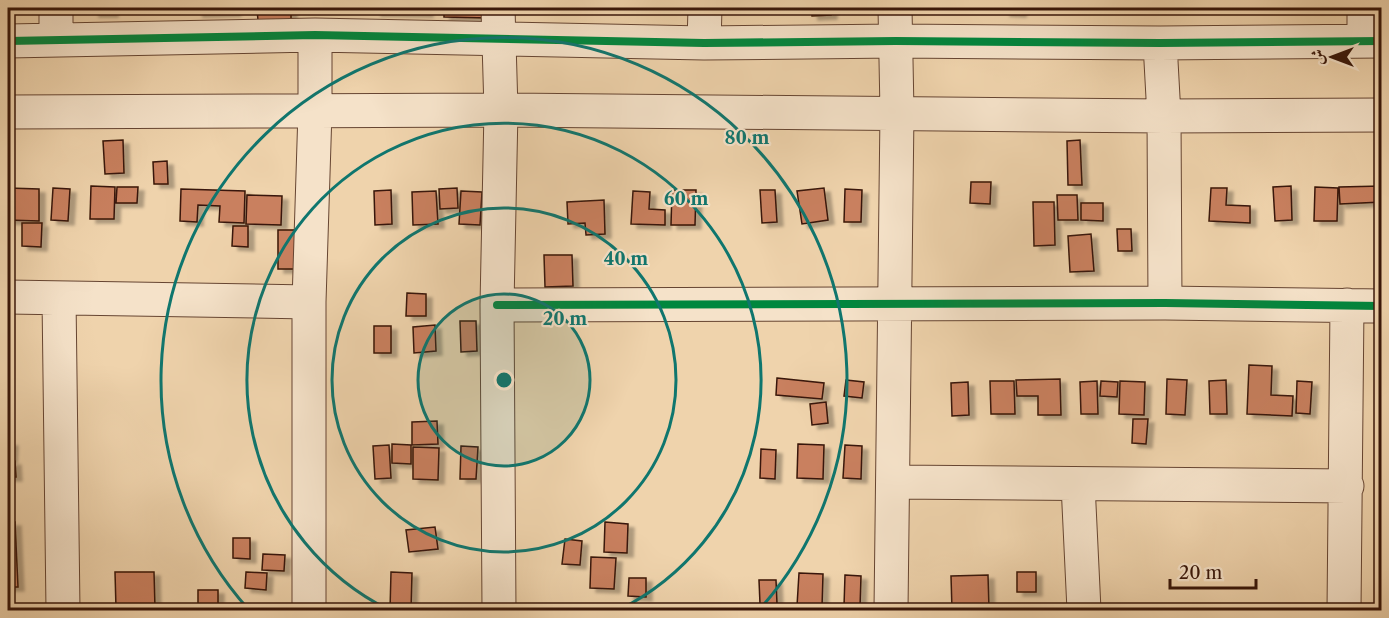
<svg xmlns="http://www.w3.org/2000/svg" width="1389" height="618" viewBox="0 0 1389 618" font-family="'Libre Caslon Text',Amiri,serif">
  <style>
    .building { fill: #c9805f; stroke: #381609; stroke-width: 1.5; filter: url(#shadow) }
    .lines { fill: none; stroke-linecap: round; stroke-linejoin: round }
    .minor-casing { stroke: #664532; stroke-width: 35 }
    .minor { stroke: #f5e2c9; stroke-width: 33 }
    .cycleway-casing { stroke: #f5e2c9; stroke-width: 11 }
    .cycleway { stroke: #00873e; stroke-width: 8 }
    .ring { fill: none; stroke: #0f766e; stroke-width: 3 }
    .centre { fill: #0f766e; stroke: #f5e2c9; stroke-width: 3 }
    .ring-label { font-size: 18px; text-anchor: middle; font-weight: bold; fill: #0f766e; stroke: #f5e2c9; stroke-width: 4.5; stroke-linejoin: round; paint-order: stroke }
  </style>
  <defs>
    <filter id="shadow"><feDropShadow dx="6" dy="4" stdDeviation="1.5" flood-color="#0004"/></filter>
  </defs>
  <rect width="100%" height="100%" fill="#efd3ac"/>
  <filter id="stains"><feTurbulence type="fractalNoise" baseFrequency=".00333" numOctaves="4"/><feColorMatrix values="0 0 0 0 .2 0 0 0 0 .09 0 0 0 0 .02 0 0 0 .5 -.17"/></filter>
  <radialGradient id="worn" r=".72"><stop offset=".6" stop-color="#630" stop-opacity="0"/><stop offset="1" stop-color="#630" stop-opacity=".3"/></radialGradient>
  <path class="building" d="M93 8H112V13H93Z
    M196 8H234L235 12 197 13Z
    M257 8H291V20L258 21Z
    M375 8H427V13L375 12Z
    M444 8H488V18L444 17Z
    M811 8H831V15L812 16Z
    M1005 8H1021L1020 13 1004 12Z
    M123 140 124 173 105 174 103 141Z
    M1080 140 1082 185H1068L1067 141Z
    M167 161 168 184H154L153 162Z
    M971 182H991L990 204 970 203Z
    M91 186 115 187 114 219H90Z
    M1291 186 1292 220 1275 221 1273 187Z
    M1382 186V202L1340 204 1339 187Z
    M117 187H138L137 203H116Z
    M1315 187 1338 188 1337 221H1314Z
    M8 188 39 189V221L8 220Z
    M53 188 70 189 68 221 51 220Z
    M457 188 458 208 440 209 439 189Z
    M824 188 828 220 802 224 797 191Z
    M1211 188H1227L1226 205 1250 206V223L1209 221Z
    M181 189 245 191 244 223 219 222 220 206 198 205 197 222 180 221Z
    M845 189 862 190 861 222H844Z
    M391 190 392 224 375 225 374 191Z
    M672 190H696L695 225H671Z
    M760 190H775L777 222 762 223Z
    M436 191 438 224 413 225 412 192Z
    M461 191 482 192 480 225 459 224Z
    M633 191 650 192 649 209 665 210V225L631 224Z
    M247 195 282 196 281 225 246 224Z
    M1057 195H1077L1078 220H1058Z
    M604 200 605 234 586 235 585 223 568 224 567 202Z
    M1033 202H1054L1055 245 1034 246Z
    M1081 203H1103V221L1081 220Z
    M22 223H42L41 247 22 246Z
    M233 226H248V247L232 246Z
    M1117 229H1131L1132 251H1118Z
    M278 230H298L297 269H278Z
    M1091 234 1094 271 1070 272 1068 236Z
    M544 255H572L573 286 545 287Z
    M407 293 426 294V316H406Z
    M460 321H476L477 351 461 352Z
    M435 325 436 351 414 353 413 327Z
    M374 326H391V353H374Z
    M1249 365 1272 366 1271 395 1293 396 1292 416 1247 414Z
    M777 378 824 383 822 399 776 395Z
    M1060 379 1061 415H1038V396H1017L1016 380Z
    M1167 379 1187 380 1185 415 1166 414Z
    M846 380 864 382 862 398 844 396Z
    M1226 380 1227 414H1210L1209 381Z
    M990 381H1014L1015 414H991Z
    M1097 381 1098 414H1081L1080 382Z
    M1101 381 1118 382 1117 397 1100 396Z
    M1120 381 1145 382 1144 415 1119 414Z
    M1297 381 1312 382 1310 414 1296 413Z
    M968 382 969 415 952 416 951 383Z
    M826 402 828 423 812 425 810 404Z
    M1133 419H1148L1146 444 1132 443Z
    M437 421 438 444 412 445V422Z
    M8 442H12L11 459H8Z
    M392 444 411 445V464L392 463Z
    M798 444 824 445 823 479 797 478Z
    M389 445 391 478 375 479 373 446Z
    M845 445 862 446 861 479 843 478Z
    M461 446 478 447 476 479H460Z
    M413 447 439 448 438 480 413 479Z
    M761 449 776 450 775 479 760 478Z
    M15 461 16 477H8V462Z
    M8 522H15L18 587H8Z
    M605 522 628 524 627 553 604 552Z
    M435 527 438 549 409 552 406 530Z
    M233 538H250V559L233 558Z
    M565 539 582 541 580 565 562 564Z
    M263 554 285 555 284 571 262 570Z
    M591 557 616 558 614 589 590 588Z
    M115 572H154L155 608H116Z
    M246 572 267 573 266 590 245 588Z
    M391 572 412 573 411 610H390Z
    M1017 572H1036V592H1017Z
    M799 573 823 574 822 607 797 606Z
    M845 575 861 576 860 607 844 606Z
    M988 575 989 609 952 610 951 576Z
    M629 578H646V597L628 596Z
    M759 580H776L777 604H760Z
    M198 590H218V609H198Z"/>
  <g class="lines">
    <defs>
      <path id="minor" d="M498 8 501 110 497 305 499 610
        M1364 8V40
        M56 40V8
        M8 41 315 35 704 43 896 41 1160 43 1382 41
        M704 43 705 8
        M1160 43 1164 116 1165 303
        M8 112 501 110 1164 116 1382 115
        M8 297 309 302
        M59 298 63 610
        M497 305 1165 303 1382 306
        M893 482 1347 486
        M1078 484 1084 610
        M309 610V302L315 111V35
        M891 610 897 112 895 8
        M1344 610 1347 305"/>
    </defs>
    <use href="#minor" class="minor-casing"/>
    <use href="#minor" class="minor"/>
    <defs>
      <path id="cycleway" d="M8 41 315 35 704 43 896 41 1160 43 1382 41
        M497 305 1165 303 1382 306"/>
    </defs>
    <use href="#cycleway" class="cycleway-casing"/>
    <use href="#cycleway" class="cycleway"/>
  </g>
  <circle cx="504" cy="380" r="86" fill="#0f766e" fill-opacity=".12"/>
  <g class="ring">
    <circle cx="504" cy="380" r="86"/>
    <circle cx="504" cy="380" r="172"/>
    <path d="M389 610A257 257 0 1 1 619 610"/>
    <path d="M249 610A343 343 0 1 1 759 610"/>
  </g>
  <circle cx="504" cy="380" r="9" class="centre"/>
  <g class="ring-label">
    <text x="747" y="144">80 m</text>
    <text x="686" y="205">60 m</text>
    <text x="626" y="265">40 m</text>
    <text x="565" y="325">20 m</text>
  </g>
  <rect width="1389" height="618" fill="none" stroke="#efd3ac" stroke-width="30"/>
  <rect x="9" y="9" width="1371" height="600" fill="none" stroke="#381609" stroke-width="3"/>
  <rect x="15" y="15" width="1359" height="588" fill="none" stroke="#381609" stroke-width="1.5"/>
  <g transform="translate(1332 57) rotate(270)" stroke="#f5e2c9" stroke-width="4.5" paint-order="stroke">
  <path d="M0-4.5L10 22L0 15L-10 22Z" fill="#381609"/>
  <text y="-9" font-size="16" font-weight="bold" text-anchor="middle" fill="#381609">ش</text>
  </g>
  <path d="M1170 579v9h86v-9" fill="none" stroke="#381609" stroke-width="3"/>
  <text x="1179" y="579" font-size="18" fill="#381609" stroke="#f5e2c9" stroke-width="4.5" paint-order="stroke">20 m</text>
  <rect width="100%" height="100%" filter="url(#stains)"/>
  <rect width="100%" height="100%" fill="url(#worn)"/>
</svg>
